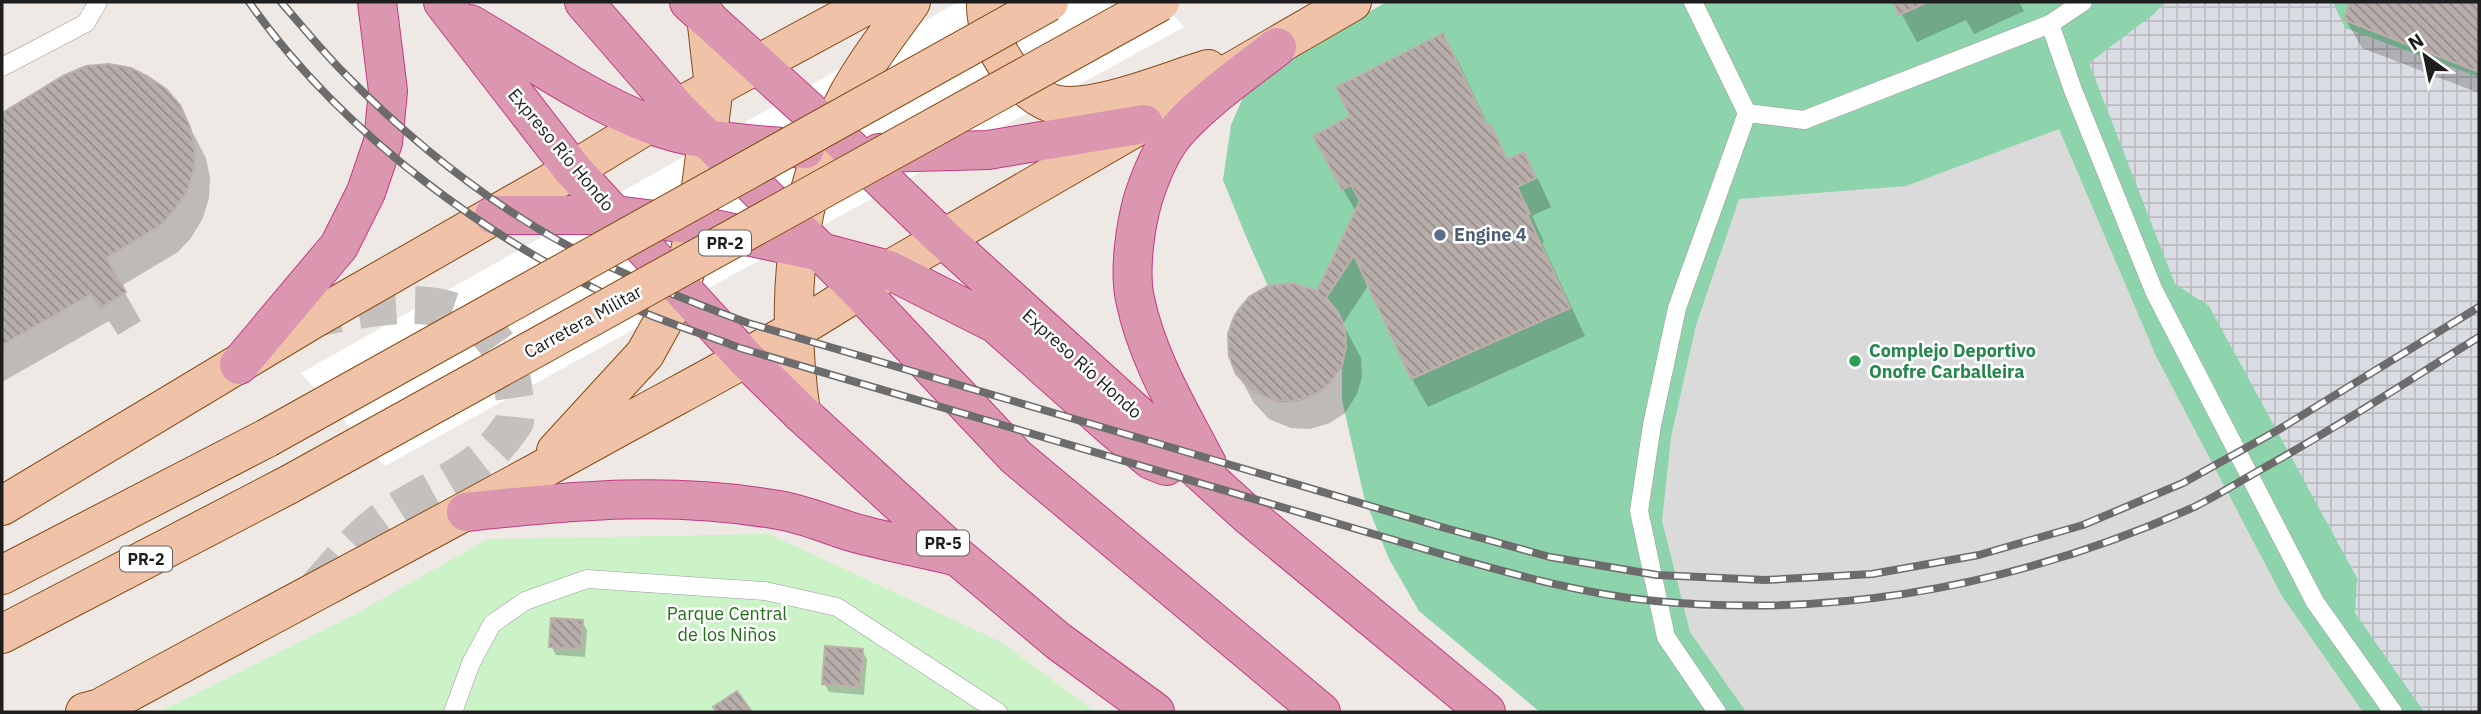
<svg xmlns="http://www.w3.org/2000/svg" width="2481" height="714" viewBox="0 0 2481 714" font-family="'IBM Plex Sans',sans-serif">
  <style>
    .park { fill: #ccf2c8 }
    .pitch { fill: #8dd3ab }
    .parking { fill: #dadada }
    .plaza { fill: url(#plaza-grid) }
    .pier { fill: #fff }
    .shadow { fill: #0003 }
    .building { fill: url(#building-back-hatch); stroke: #bdafaa; stroke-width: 2 }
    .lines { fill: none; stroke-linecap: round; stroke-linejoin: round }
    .primary-tunnel { stroke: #c4c0bd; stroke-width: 38; stroke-dasharray: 38 19; stroke-linecap: butt }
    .lane-casing { stroke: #9b9b9b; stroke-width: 19 }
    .primary-casing { stroke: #854a13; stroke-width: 40 }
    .highway-casing { stroke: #c43a83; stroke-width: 40 }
    .lane { stroke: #fff; stroke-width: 18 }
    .primary { stroke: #f0c3a8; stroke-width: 38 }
    .highway { stroke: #db97b0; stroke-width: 38 }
    .rail-casing { stroke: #6c6c6c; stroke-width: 8 }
    .rail { stroke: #fff; stroke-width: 5; stroke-dasharray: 16; stroke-linecap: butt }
    .primary-bridge-casing { stroke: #854a13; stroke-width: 40; stroke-linecap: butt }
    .primary-bridge { stroke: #f0c3a8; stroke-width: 38 }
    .service-dot { fill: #5c6f8a; stroke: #fff; stroke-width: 2.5 }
    .leisure-dot { fill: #2e9e5b; stroke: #fff; stroke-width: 2.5 }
    .labels { text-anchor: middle; stroke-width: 5; stroke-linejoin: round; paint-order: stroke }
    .shield { fill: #fff; stroke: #626262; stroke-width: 2 }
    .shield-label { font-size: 16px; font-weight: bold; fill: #1e1e1e }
    .street-label { font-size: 18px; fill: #1e1e1e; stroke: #fff }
    .service-label { font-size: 18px; font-weight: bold; fill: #4e5e75; stroke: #fff; text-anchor: start }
    .leisure-label { font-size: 18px; font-weight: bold; fill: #27864d; stroke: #fff; text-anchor: start }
    .park-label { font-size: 18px; fill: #226f19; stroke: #fff }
  </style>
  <defs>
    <pattern id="plaza-grid" width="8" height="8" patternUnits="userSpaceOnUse" patternTransform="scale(1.75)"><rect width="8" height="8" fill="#dadce3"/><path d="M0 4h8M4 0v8" fill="none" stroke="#bbbcc2"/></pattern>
    <pattern id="building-back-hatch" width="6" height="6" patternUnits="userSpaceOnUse" patternTransform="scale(1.75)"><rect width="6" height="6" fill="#b7aeab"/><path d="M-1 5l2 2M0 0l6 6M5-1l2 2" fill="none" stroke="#948d8b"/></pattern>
  </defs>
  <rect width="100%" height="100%" fill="#eee9e5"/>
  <path class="park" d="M769 534 1001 642 1095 712H159L357 613 488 539Z"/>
  <path class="pitch" d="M1387 2H2479V712H1540L1419 611 1389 559 1364 497 1342 400V367C1333 377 1328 387 1316 394 1254 429 1195 343 1249 297 1255 292 1262 289 1268 286L1247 239 1223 180 1231 125 1245 93 1267 67Z"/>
  <path class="parking" d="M2059 129 2156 356 2282 596 2363 712H1746L1690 632 1662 521 1671 437 1696 325 1739 199 1906 186Z"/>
  <path class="plaza" d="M2164 2H2333L2345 28 2479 77V712H2424L2355 613 2357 578 2209 306 2175 284 2089 63 2155 13Z"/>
  <path class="pier" d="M958 2H1162L1184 27 385 466 301 373Z"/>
  <path class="shadow" d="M1895 2H2019L2024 11 1974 34 1966 20 1917 42Z
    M2352 2H2479V93L2362 48 2346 20Z
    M1443 35 1459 63 1489 127 1509 161 1523 155 1540 183 1551 207 1532 216 1544 242 1542 243 1585 336 1428 407 1412 379 1369 284 1343 324 1361 358 1362 377 1357 394 1345 413 1330 423 1310 429 1291 428 1269 419 1254 403 1238 374 1318 293 1356 212 1343 189 1353 117Z
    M179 106 206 158 210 178 209 198 203 218 191 238 178 252 121 286 141 321 118 335 109 321 2 382V115Z
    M582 622 587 630 585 657 556 655 551 646Z
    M862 651 867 659 864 695 829 692 824 683Z"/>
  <path class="building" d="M1893 2H1928L1899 15Z
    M2350 2H2479V72L2344 20Z
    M1443 33 1487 126 1491 125 1507 160 1524 152 1536 178 1517 187 1530 214H1527L1570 308 1411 379 1354 255 1326 298 1338 312 1345 328 1346 347 1342 366 1329 384 1314 395 1293 401 1273 400 1251 390 1236 374 1229 356 1228 334 1235 315 1249 297 1268 286 1292 283 1317 291 1360 201 1351 185 1342 190 1313 136 1350 116 1336 87Z
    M109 64 131 68 147 76 166 89 180 105 190 127 195 148 194 169 188 189 175 209 162 224 106 258 126 292 100 308 91 294 2 345V113L63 76 86 66Z
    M551 618 583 620 581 649 549 647Z
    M825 646 863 649 860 687 822 684Z
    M737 691 752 712H717L713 707Z"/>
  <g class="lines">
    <path class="primary-tunnel" d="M317 588C336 568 355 542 376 526 419 491 478 477 509 430 511 427 514 424 515 421 517 413 515 401 514 394 512 374 507 356 494 340 452 287 377 307 319 317"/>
    <defs>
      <path id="lane" d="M1693 2 1747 113 1677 308 1652 425 1639 511 1666 637 1717 712
        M2050 24 2073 90 2154 291 2315 602 2393 712
        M2 67 86 23 98 2
        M1747 113 1804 120 2050 24 2083 2
        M453 712 471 663 492 624 525 601 587 579 765 591 837 607 998 712"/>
      <path id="primary" d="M986 2C985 26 996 51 1011 71 1022 85 1040 102 1058 105 1095 112 1171 80 1208 69
        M801 413C785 300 793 198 848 95 865 63 890 32 911 2
        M556 451 645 354 681 289 696 225 714 87 706 16
        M2 506 315 318 573 170 660 117 873 2
        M2 575 267 438
        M2 634 290 484
        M85 712 100 708C274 613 450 521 623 425 712 376 806 328 889 270L1352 2"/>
      <path id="highway" d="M443 2 573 170 745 358 801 413 958 557 1058 641 1155 712
        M584 2 676 108 860 291 1016 457 1321 712
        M689 2 839 138 944 239 1248 515 1486 712
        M470 24C525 56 588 100 647 123 696 143 753 144 805 149
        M879 153 988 150 1144 124
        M494 215H615L696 225 821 252 889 270 996 324 1114 429 1151 460 1166 466
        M239 365 339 246 366 192 383 142 388 91 377 2
        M1207 464C1180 412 1147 358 1135 299 1129 271 1135 227 1143 199 1150 177 1158 156 1172 137 1196 106 1245 72 1277 47
        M466 512C576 500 675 491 784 511 808 516 832 526 855 533 888 542 921 548 954 556"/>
    </defs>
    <use href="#lane" class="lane-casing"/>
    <use href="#primary" class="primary-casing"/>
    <use href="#highway" class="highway-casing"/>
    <use href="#lane" class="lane"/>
    <use href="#primary" class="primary"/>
    <use href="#highway" class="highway"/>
    <defs>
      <path id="rail" d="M249 2C345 138 495 245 645 313 676 326 709 336 740 348L1438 553C1509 573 1581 594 1655 601 1842 619 2020 584 2192 508 2215 497 2237 483 2260 470 2335 429 2406 382 2479 337
        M281 2C302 26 322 51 345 74 411 141 488 203 572 248 629 278 688 301 748 323L1445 528 1550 557 1657 575 1765 580 1872 574 1979 555 2083 525 2183 483 2278 430 2479 307"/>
    </defs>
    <use href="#rail" class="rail-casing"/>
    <use href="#rail" class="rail"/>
    <defs>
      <path id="primary-bridge" d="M267 438 1049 2
        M290 484 1160 2"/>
    </defs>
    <use href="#primary-bridge" class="primary-bridge-casing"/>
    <use href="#primary-bridge" class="primary-bridge"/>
  </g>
  <circle class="service-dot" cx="1440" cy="235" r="7"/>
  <circle class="leisure-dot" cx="1855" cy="361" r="7"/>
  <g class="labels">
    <g class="shield">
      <rect x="699" y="230.5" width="52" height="25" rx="5"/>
      <rect x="917" y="530.5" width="52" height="25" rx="5"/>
      <rect x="120" y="546.5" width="52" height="25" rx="5"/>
    </g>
    <g class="shield-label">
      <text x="725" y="249">PR-2</text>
      <text x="943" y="549">PR-5</text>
      <text x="146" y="565">PR-2</text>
    </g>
    <g class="street-label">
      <text transform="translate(561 150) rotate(50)" y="6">Expreso Río Hondo</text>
      <text transform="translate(583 322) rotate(-29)" y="6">Carretera Militar</text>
      <text transform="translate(1082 364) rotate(42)" y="6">Expreso Río Hondo</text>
    </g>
    <g class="service-label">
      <text x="1454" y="241">Engine 4</text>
    </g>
    <g class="leisure-label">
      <text x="1869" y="357">Complejo Deportivo<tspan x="1869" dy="21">Onofre Carballeira</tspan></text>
    </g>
    <g class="park-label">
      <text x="727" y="620">Parque Central<tspan x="727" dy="21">de los Niños</tspan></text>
    </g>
  </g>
  <rect width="2481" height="714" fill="none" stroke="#1e1e1e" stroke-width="7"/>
  <g transform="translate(2425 56) rotate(327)" stroke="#ffffff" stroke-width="5" paint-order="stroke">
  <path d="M0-5L12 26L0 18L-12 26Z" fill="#1e1e1e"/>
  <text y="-10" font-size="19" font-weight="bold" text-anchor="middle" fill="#1e1e1e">N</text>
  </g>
</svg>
